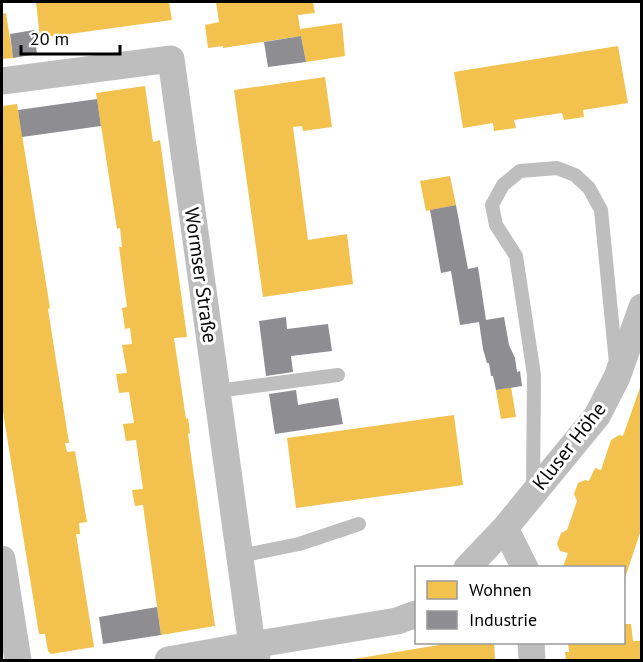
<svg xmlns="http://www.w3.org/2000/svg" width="643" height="662" viewBox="0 0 643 662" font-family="'PT Sans',sans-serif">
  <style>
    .homes { fill: #f2c14e }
    .industry { fill: #8d8d92 }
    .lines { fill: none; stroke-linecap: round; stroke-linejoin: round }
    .lane { stroke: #bebebe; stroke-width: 14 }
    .street { stroke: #bebebe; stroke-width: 27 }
    .labels { text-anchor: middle; stroke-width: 6; stroke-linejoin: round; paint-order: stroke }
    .street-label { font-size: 20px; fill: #000; stroke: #fff }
  </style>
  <rect width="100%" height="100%" fill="#fff"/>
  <path class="homes" d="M36 2H169L172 20 40 38Z
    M216 2H313L315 13 298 15 300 29 342 23 345 56 306 62 301 36 223 48V46L208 48 205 25 219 22Z
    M6 13 13 58 2 59V14Z
    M618 46 628 103 583 110 584 117 564 120 562 113 514 120 516 128 494 131 493 123 463 128 454 72Z
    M325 77 332 127 303 131 302 126 293 127 300 180 308 240 347 234 353 284 263 297 234 90Z
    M145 86 153 142 160 140 187 337 174 338 186 419 188 418 190 433 188 434 215 626 161 635 143 505 135 506 132 490 143 489 136 440 126 441 123 424 134 423 129 392 119 393 116 374 127 373 122 345 132 344 130 328 125 329 122 308 127 307 119 247H122L120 228 117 229 96 93Z
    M17 104 50 308 48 309 69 443H65L67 452 75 451 87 522 79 523 80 534H76L94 647 51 654 48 651 45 634H39L2 406V106Z
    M450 176 456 205 426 211 420 181Z
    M642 382V527L624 581V567H563L568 553 560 551 557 544 561 533 567 530 577 501 574 494 578 483 585 480 589 481 595 468 601 470 611 440 619 435 623 436Z
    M511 387 516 417 501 419 496 390Z
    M454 415 463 485 296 508 287 438Z
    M624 624H631L633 641H642V660H566L565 652H569L568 642H624Z
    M439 642H494L495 660H348L439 645Z"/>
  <path class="industry" d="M34 30 37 54 13 58 10 34Z
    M301 36 306 62 268 67 264 42Z
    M97 99 101 126 22 137 18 110Z
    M456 205 468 269 478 267 486 320 504 317 509 345 515 358 517 372 520 371 522 386 496 390 493 376H491L489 363H487L483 349 479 322 460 325 451 271 441 273 430 210Z
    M286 317 287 329 328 324 332 351 291 356 293 372 266 376 259 321Z
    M296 390 298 405 338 398 343 424 275 434 269 394Z
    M157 607 161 635 103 644 99 617Z"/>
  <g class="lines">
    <path class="lane" d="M217 391 338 375
      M533 491 534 375 516 256 496 225 492 205 503 185 520 171 557 168 575 175 589 188 601 210 616 363
      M240 556 299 544 359 524"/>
    <path class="street" d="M2 81 171 59 252 645 257 660
      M505 528 525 568
      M2 559 18 660
      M467 568 505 528 597 416 617 377 642 307
      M531 642 532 660
      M168 660 252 645 397 621 416 614"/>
  </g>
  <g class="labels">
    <g class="street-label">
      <text transform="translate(201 275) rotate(82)" y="7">Wormser Straße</text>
      <text transform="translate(569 446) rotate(-52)" y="7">Kluser Höhe</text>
    </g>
  </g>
  <rect width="643" height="662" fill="none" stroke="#000000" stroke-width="6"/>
  <rect x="415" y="566" width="210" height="78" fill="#ffffff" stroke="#999999" stroke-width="1.5"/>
  <rect x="427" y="581" width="30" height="18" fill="#f2c14e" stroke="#999999" stroke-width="1.5"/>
  <text x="469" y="596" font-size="18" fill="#000000">Wohnen</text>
  <rect x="427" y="611" width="30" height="18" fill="#8d8d92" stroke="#999999" stroke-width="1.5"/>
  <text x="469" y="626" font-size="18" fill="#000000">Industrie</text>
  <path d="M21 45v9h99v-9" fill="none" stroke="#000000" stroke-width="3"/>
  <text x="30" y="45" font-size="18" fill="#000000" stroke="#ffffff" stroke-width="4.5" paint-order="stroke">20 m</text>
</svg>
